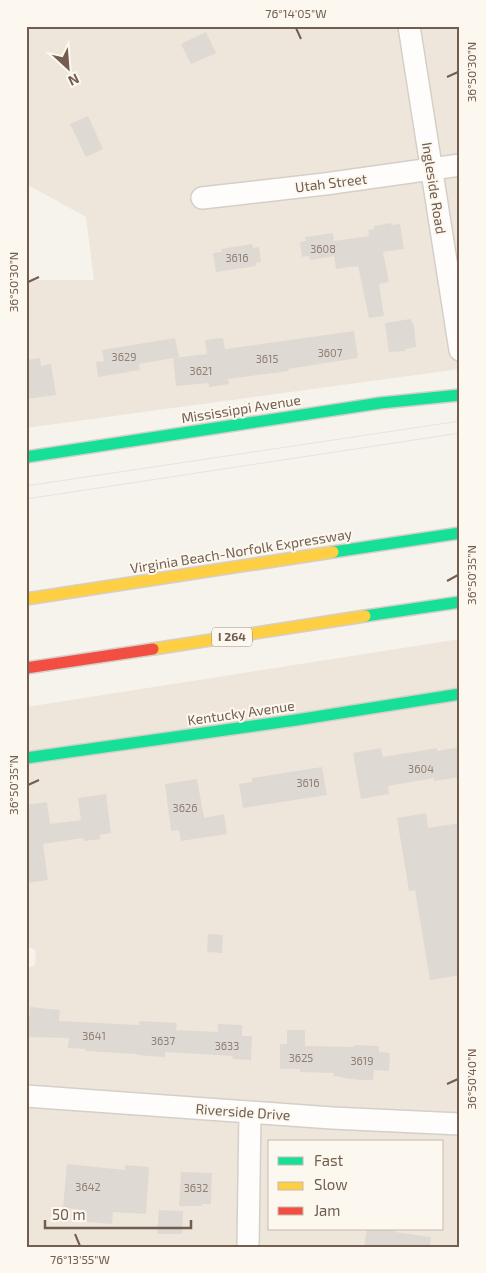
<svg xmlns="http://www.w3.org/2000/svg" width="486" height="1273" viewBox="0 0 486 1273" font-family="'Exo 2',sans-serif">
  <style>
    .residential { fill: #eee6db; fill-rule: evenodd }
    .building { fill: #dfd9d3 }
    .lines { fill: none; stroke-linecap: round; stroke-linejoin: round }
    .street-casing { stroke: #d4cfc8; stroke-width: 24 }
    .fast-casing { stroke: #d4cfc8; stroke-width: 14 }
    .slow-casing { stroke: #d4cfc8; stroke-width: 14 }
    .jam-casing { stroke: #d4cfc8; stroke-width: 14 }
    .street { stroke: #fefdfc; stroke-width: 21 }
    .fast { stroke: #16e098; stroke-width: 11 }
    .slow { stroke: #ffcf43; stroke-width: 11 }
    .jam { stroke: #f24e42; stroke-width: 11 }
    .tram { stroke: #e5e3e4; stroke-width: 1 }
    .ticks { fill: none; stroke: #725d4f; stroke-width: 2 }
    .labels { text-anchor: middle; stroke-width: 4; stroke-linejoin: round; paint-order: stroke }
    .number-label { font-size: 11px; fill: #907f73 }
    .shield { fill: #fdf8ef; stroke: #9c8c7f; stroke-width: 1 }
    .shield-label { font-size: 12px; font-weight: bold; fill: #725d4f }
    .street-label { font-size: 14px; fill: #725d4f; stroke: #fdf8ef }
    .neatline { fill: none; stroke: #725d4f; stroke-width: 2 }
    .ticks-label { font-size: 12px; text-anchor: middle; fill: #725d4f }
  </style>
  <rect width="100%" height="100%" fill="#f6f3ed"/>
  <path class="residential" d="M26 26H460V369L26 428V280H94L86 217 26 184Z
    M460 639V1247H26V969L35 965 36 951 26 945V707ZM270 1142H442V1229H270Z"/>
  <path class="building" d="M206 32 216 53 191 64 181 44Z
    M88 116 103 149 86 157 70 124Z
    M391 223V225L400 224 404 249 383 252 389 282 379 284 384 316 369 318 358 266 336 269 334 256 310 260 309 256 302 257 300 242 306 241 305 237 333 233 334 241 369 236 368 230 374 229V226Z
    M252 244 253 248 259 247 261 262 255 263 256 266 216 272 213 253 222 252 221 249Z
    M410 319 414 326 416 347 405 349 406 351 389 352 385 323Z
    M354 331 358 358 288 369 289 371 228 379 229 384 209 387V383L176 386 173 358 207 354 205 340 223 338 225 349Z
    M175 338 179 357 139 364 140 370 98 377 96 362 104 361 102 350Z
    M40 358 41 366 51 364 56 395 26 399V360Z
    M460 747V777L434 781V778L388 786 389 794 361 799 353 753 381 748 383 757 437 748V751Z
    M322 767 327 795 243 808 239 784 252 782V778Z
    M197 779 204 818 224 814 227 834 181 841 179 830 171 831 165 784Z
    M106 794 111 833 100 835V839L84 841 83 838 43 844 48 880 26 883V805L47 802 50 824 81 820 78 798Z
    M426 813 428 828 460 823V852H457L460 869V975L430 980 415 890 409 891 397 818Z
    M208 934 223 935 222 953 207 952Z
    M30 1007 60 1010 59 1021 139 1025V1021L177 1023 176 1030 218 1032V1024L242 1025V1036H252L251 1060 232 1059 233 1056 165 1052V1057L137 1055V1054L86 1051V1049L68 1048 69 1038 26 1037V1015H30Z
    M287 1030H305V1046L354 1047V1045L379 1046V1052L390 1053 389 1071 374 1070 373 1080H361L343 1078 342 1077 333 1076 334 1073 300 1072V1069H280V1044H287Z
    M67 1164 125 1170V1165L149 1167 146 1214 113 1212 112 1224 77 1221 78 1209 63 1208Z
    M181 1172 212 1173 211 1204H202V1206H179Z
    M159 1210 183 1211 182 1234H157Z
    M367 1229H396L395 1232 431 1237 430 1247H364Z"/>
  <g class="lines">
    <defs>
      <path id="street" d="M409 26 460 350
        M202 198 325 184 460 165
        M26 1096 332 1118 460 1124
        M248 1247 250 1112"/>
      <path id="fast" d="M26 457 380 403 460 395
        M333 552 460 533
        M365 616 460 602
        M26 758 296 720 460 694"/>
      <path id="slow" d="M26 599 333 552
        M153 649 365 616"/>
      <path id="jam" d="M26 668 153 649"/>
    </defs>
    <use href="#street" class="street-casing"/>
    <use href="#fast" class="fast-casing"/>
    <use href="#slow" class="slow-casing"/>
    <use href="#jam" class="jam-casing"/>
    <use href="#street" class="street"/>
    <use href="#fast" class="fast"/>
    <use href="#slow" class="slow"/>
    <use href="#jam" class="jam"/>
    <path class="tram" d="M26 486 460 421
      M26 499 460 433"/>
  </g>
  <path class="ticks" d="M296 28 301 39M447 77 458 72M28 282 39 277M447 581 458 575M28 785 39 780M447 1084 458 1079M75 1234 80 1246"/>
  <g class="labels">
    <g class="number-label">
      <text x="323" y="253">3608</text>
      <text x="237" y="262">3616</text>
      <text x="330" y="357">3607</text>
      <text x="124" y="361">3629</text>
      <text x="267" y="363">3615</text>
      <text x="201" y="375">3621</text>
      <text x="421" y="773">3604</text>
      <text x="308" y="787">3616</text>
      <text x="185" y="812">3626</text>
      <text x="94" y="1040">3641</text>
      <text x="163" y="1045">3637</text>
      <text x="227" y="1050">3633</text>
      <text x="301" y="1062">3625</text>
      <text x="362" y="1065">3619</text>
      <text x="88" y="1191">3642</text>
      <text x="196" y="1192">3632</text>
    </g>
    <rect class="shield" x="212" y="627.5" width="40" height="19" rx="4"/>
    <g class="shield-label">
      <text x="232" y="641">I 264</text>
    </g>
    <g class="street-label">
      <text transform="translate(331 183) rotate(-7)" y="5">Utah Street</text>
      <text transform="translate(434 188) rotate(81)" y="5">Ingleside Road</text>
      <text transform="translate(241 409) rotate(-9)" y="5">Mississippi Avenue</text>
      <text transform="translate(241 551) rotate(-9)" y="5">Virginia Beach-Norfolk Expressway</text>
      <text transform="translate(241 713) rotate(-8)" y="5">Kentucky Avenue</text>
      <text transform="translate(243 1112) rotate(4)" y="5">Riverside Drive</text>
    </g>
  </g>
  <rect width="486" height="1273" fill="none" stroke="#fdf8ef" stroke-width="55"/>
  <rect x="268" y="1140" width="175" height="90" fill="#fdf8ef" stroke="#c5baaf"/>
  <rect x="278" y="1157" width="25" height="8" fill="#16e098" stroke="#c5baaf"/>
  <text x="314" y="1166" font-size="15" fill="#725d4f">Fast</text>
  <rect x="278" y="1182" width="25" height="8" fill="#ffcf43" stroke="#c5baaf"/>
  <text x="314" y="1190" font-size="15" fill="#725d4f">Slow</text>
  <rect x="278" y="1207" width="25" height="8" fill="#f24e42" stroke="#c5baaf"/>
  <text x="314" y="1216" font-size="15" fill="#725d4f">Jam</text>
  <g transform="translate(68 68) rotate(154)" stroke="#fdf8ef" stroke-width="4" paint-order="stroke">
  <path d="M0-4L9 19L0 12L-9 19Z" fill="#725d4f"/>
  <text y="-8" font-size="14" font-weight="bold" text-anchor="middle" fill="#725d4f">N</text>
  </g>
  <path d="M45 1220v8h146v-8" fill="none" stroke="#725d4f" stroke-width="2.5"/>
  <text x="52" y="1220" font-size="15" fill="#725d4f" stroke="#fdf8ef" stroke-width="4" paint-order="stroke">50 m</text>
  <rect x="28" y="28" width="430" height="1218" class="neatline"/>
  <g class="ticks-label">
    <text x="296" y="18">76°14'05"W</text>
    <text transform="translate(472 72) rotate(-90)" y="4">36°50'30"N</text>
    <text transform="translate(14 282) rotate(-90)" y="4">36°50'30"N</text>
    <text transform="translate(472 575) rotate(-90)" y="4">36°50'35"N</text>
    <text transform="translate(14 785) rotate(-90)" y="4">36°50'35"N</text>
    <text transform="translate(472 1079) rotate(-90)" y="4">36°50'40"N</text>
    <text x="80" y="1264">76°13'55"W</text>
  </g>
</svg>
